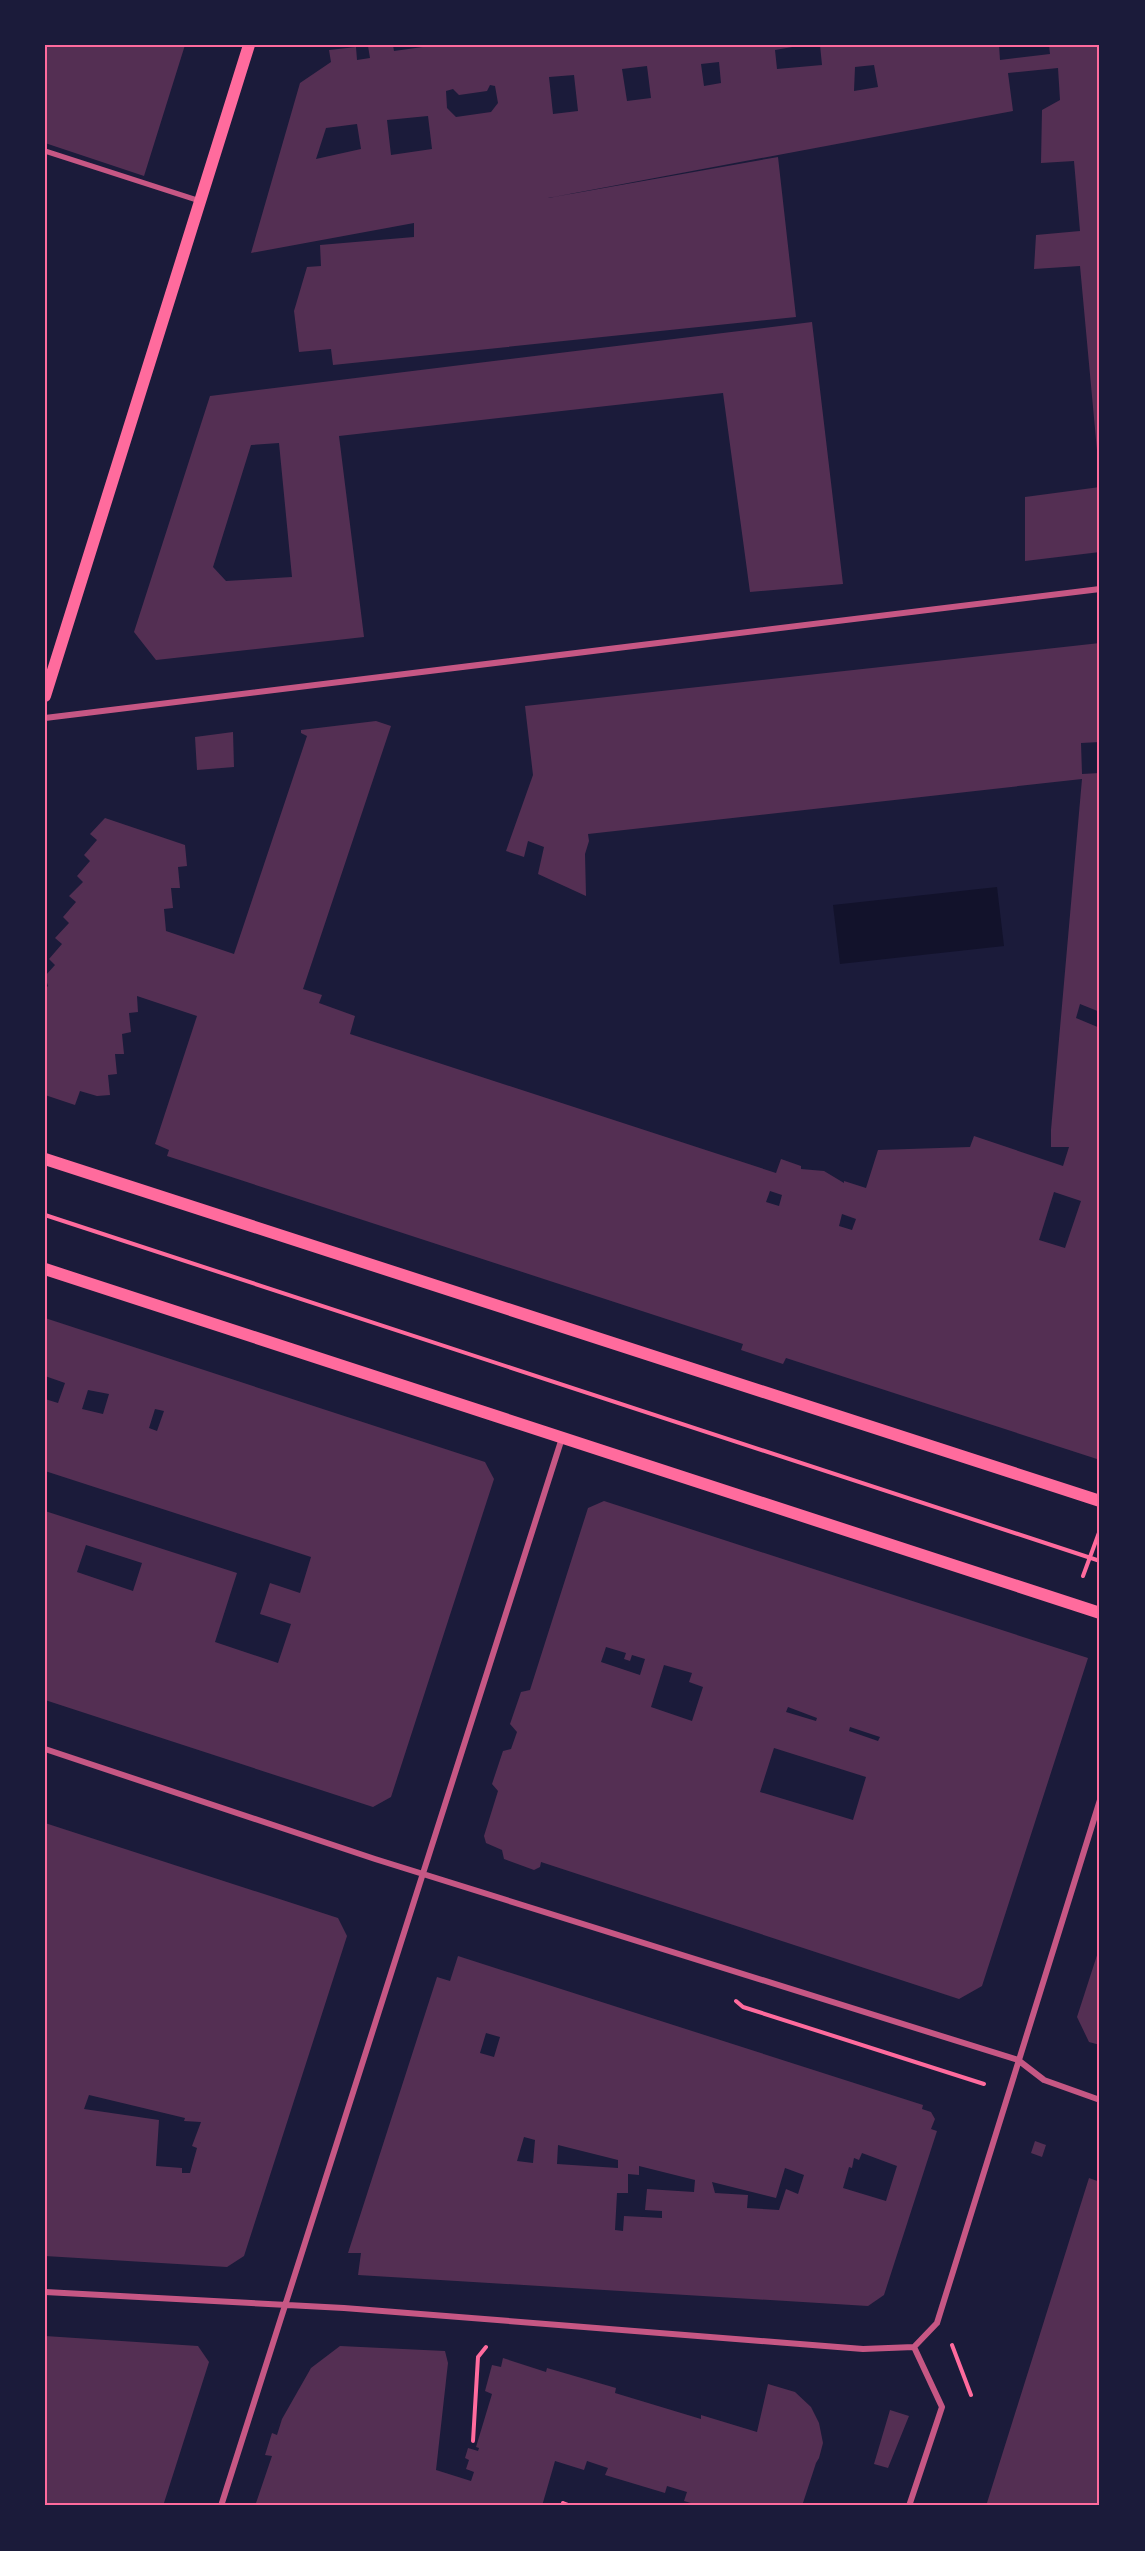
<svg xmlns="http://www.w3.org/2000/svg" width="1145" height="2551" viewBox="0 0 1145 2551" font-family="Lora,serif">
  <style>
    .water { fill: #12122b }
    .building { fill: #542f53; fill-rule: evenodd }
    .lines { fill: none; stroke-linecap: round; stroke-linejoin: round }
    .path { stroke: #ff6b9d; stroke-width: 4 }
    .pedestrian { stroke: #c65784; stroke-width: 5 }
    .minor { stroke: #c65784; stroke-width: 6 }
    .secondary { stroke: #ff6b9d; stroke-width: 12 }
    .neatline { fill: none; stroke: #ff6b9d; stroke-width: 2 }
  </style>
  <rect width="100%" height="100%" fill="#1b1b3a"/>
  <path class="water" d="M997 887 1004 946 840 964 833 905Z"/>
  <path class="building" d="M45 45H185L144 176 45 143Z
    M373 45H393L394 51 437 45H804L775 50 777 69 822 65 820 45H999L1000 60 1050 54 1049 45H1100V483L1080 266 1034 269 1036 235 1080 231 1074 161 1041 163 1042 110 1060 100 1058 68 1008 73 1013 111 548 198 778 157 796 317 333 365 331 349 299 352 294 311 307 267 321 266 320 245 414 237V223L251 253 300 83 331 62 329 50 356 47 357 60 370 58 368 46ZM719 62 721 83 704 86 701 64ZM874 65 878 87 854 91 855 67ZM647 66 651 98 627 101 622 69ZM574 75 578 111 553 114 549 77ZM490 85 495 86 498 103 491 112 456 117 447 108 446 91 453 89 459 95 487 91ZM428 116 432 149 391 155 387 120ZM357 124 361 149 316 159 326 128Z
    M812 322 843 584 750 592 723 393 339 436 364 637 156 660 134 632 210 396ZM279 443 292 577 226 581 213 567 251 445Z
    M1100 487V552L1025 561V497Z
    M1100 643V742L1081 743 1082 774 1100 773V1012L1080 1004 1076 1018 1100 1028V1460L786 1358 783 1364 741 1350 743 1344 167 1156 169 1150 155 1144 197 1016 137 996 138 1012 129 1013 131 1032 122 1034 124 1054H115L117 1074 108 1075 110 1095 97 1096 80 1091 75 1105 45 1095V989L48 986 45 976 55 965 49 959 62 944 55 938 69 923 63 917 76 902 69 896 83 882 77 876 90 861 84 855 97 840 90 834 105 818 185 845 187 866 178 867 180 888H171L173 908 164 909 166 931 234 954 307 736 301 733V730L376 721 391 726 303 989 322 995 319 1003 355 1016 350 1034 776 1173 781 1159 801 1166V1169L824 1171 844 1183V1181L866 1188 878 1150 970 1147 974 1136 1063 1166 1069 1147H1051V1130L1082 779 588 834 589 841 585 854 586 896 538 874 544 847 528 841 524 857 506 851 533 775 525 706ZM770 1191 782 1195 779 1206 766 1202ZM1054 1192 1081 1201 1065 1248 1039 1240ZM842 1214 856 1219 852 1230 839 1226Z
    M233 732 234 767 197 770 195 737Z
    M45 1318 485 1462 494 1479 391 1797 373 1807 45 1700V1511L237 1573 215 1642 278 1663 291 1624 260 1614 270 1583 300 1593 311 1557 45 1471V1399L58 1403 65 1383 45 1376ZM88 1390 109 1394 103 1414 82 1409ZM155 1409 164 1411 157 1431 149 1428ZM86 1545 142 1563 133 1591 77 1572Z
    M604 1501 1088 1658 982 1986 959 1999 541 1862 540 1867 534 1870 504 1859 502 1850 486 1843 484 1836 498 1791 492 1784 503 1751 511 1749 517 1732 510 1724 521 1692 530 1690 588 1508ZM606 1647 626 1653 624 1659 630 1661 632 1655 645 1659 640 1675 601 1662ZM664 1665 692 1673 689 1682 703 1687 692 1721 651 1707ZM788 1707 817 1718 816 1721 786 1712ZM850 1727 880 1737 878 1741 849 1731ZM774 1748 866 1777 853 1820 760 1792Z
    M45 1823 338 1918 347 1936 244 2256 227 2267 45 2256ZM89 2095 185 2118 184 2121 201 2122 192 2146 197 2148 190 2173H182V2168L156 2166 159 2120 84 2109Z
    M1100 1946V2045L1089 2042 1077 2017Z
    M458 1956 923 2105 922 2109 931 2112 935 2119 931 2129 937 2131 884 2295 868 2306 358 2275 361 2253H348L437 1977 450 1981ZM486 2033 500 2037 494 2057 480 2053ZM524 2137 535 2140 533 2163 517 2161ZM558 2145 618 2160V2168L557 2164ZM862 2153 897 2166 886 2201 843 2188 849 2167 852 2168 854 2158 859 2160ZM639 2166 695 2180 694 2192 647 2189 645 2210 662 2211V2218L624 2216 623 2231 615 2230 617 2193H628V2174L639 2175ZM785 2168 804 2175 798 2194 786 2189 779 2210 747 2208 748 2195 715 2193 712 2182 776 2198Z
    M1035 2141 1046 2145 1042 2157 1031 2153Z
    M1089 2178 1100 2182V2506H986Z
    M45 2336 198 2346 209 2362 163 2506H45Z
    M340 2346 445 2351 448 2363 436 2470 471 2481 474 2472 466 2469 469 2460 465 2458 468 2448 478 2451 479 2448 476 2447 492 2394 485 2391 492 2365 501 2367 503 2358 546 2372 547 2368 616 2388 615 2393 701 2419V2415L757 2432 768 2384 795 2392 811 2407 819 2423 823 2443 819 2458 816 2463 802 2506H701L684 2501 687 2492 667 2486 665 2493 605 2475 608 2468 587 2461 584 2470 555 2461 542 2506H255L272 2456 265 2455 272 2433 277 2435 282 2419 311 2368Z
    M890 2410 909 2416 888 2468 874 2464Z"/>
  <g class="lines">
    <path class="path" d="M45 1215 1100 1561
      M1083 1576 1100 1530
      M736 2001 743 2007 984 2084
      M952 2345 971 2395
      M473 2441 478 2357 486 2347
      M562 2506 563 2503 571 2506"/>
    <path class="pedestrian" d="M45 151 200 201"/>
    <path class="minor" d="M45 718 1100 589
      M45 1749 375 1859 1018 2060 1044 2080 1100 2100
      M45 2292 344 2308 863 2349 914 2347
      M914 2347 937 2323 1100 1800
      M221 2506 562 1438
      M909 2506 942 2407 914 2347"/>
    <path class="secondary" d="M45 696 249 45
      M45 1159 1100 1501
      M45 1269 1100 1613"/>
  </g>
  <rect width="1145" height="2551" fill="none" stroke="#1b1b3a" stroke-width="93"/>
  <rect x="46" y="46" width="1052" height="2458" class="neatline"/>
</svg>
